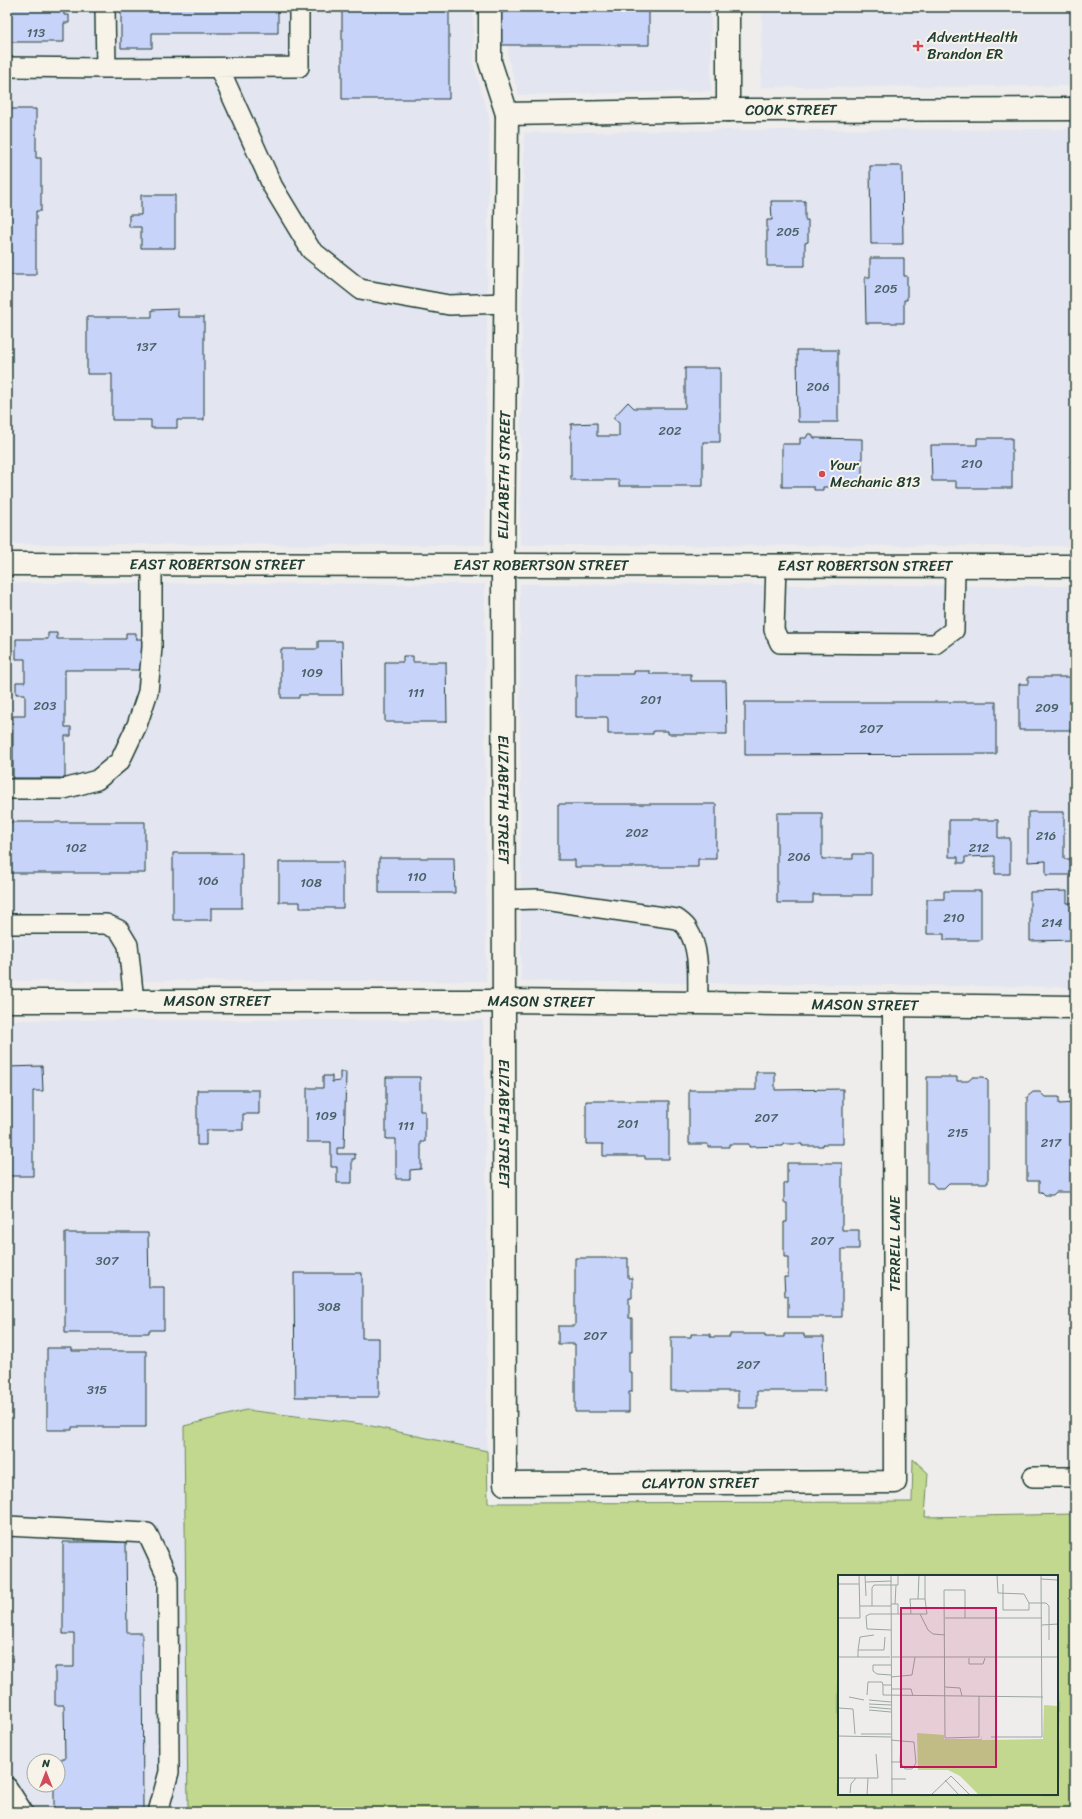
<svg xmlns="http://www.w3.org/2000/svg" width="1082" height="1819" viewBox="0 0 1082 1819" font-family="Sriracha,sans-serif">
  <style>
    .built { fill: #e3e5f0; fill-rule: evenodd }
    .green { fill: #c1d88e; stroke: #708a61; fill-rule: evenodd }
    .building { fill: #c8d3fa; stroke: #1f3d34 }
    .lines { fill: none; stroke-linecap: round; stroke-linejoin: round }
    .service-casing { stroke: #1f3d34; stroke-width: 22 }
    .minor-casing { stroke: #1f3d34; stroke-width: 25 }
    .service { stroke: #f7f3e8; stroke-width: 19 }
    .minor { stroke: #f7f3e8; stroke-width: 22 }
    .poi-dot { fill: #d1495b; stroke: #f7f3e8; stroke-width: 1.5 }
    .labels { text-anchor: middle; stroke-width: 4; stroke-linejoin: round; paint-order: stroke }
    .number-label { font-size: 13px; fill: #496266 }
    .poi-label { font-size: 15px; fill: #1f3d34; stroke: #f7f3e8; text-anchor: start }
    .street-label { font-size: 15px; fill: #1f3d34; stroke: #f7f3e8 }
    .inset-road { fill: none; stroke: #9ba7a2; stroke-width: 1 }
    .view { fill: #c2185b; fill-opacity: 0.15; stroke: #c2185b; stroke-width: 2 }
    .inset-edge { fill: none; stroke: #1f3d34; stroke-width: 2 }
  </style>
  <rect width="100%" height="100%" fill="#eeedec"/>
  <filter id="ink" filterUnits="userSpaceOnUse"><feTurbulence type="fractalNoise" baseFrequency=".025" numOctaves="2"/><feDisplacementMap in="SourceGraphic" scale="8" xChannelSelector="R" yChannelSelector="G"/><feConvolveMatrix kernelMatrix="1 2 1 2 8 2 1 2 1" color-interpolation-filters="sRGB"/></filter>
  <g filter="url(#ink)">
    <path class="built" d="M7 7H473V62L489 118 485 545 7 544Z
      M508 7H711V91L519 95 508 58Z
      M762 7H1075V86L761 87Z
      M1075 129V546L520 545 524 133 728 130Z
      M7 583 485 584 486 981H7Z
      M520 584 1075 586V987L521 981Z
      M7 1020H483L487 1212V1451L362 1424 246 1410 184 1426 188 1812H7ZM34 1761H58V1785H34Z"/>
    <path class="green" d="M246 1410 362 1424 487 1451 488 1503 912 1502 913 1459 928 1473 925 1517 1075 1514V1812H188L184 1426ZM839 1576H1057V1794H839Z"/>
    <path class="building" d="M7 7H64V15H69V23H64V42H7Z
      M121 7H278V33H152V48H121Z
      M342 7H449V99H342Z
      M501 7H649V45H501Z
      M7 109H36V158H41V211H36V275H7Z
      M870 166H902L903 244H871Z
      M141 195H175V248H141V227H129V215H141Z
      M771 201H805V220H808V242L805 243V266H767V220H772Z
      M870 258H904V276H907V300H904V323H866L865 277H870Z
      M178 309V317H204V420H177V428H151V420H112V374H87V317H152V310Z
      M797 350H838V422H798Z
      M685 368H720V442H703V486H619V480H571V424L597 423V436H619V423L613 418 628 402 634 408H685Z
      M808 434H812L814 438 862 439V487H823V490H814V487H782V444H800V438H806Z
      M977 438H1012V488H956V481H932L931 445H977Z
      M48 633H57V639H126V633H136V639H142V670H65V727H71V736H65V778H13V716H25V694H16V682H25V659H16V639H48Z
      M318 641H342L343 695H299V698H281V649H318Z
      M403 656H413V662H446L447 722H385V662H403Z
      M634 671H650V674H691V681H726L727 734H668V731H653V734H608V719L607 717H576V674H634Z
      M1028 677H1071V684H1075V730H1019V684H1028Z
      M745 702H996V754L745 755Z
      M558 804H716V859H698V867H575V860H558Z
      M1028 812H1064V859H1075V875H1046V861L1028 862Z
      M777 813H822V859H853V854H872V895H813V903H777Z
      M949 820H998V838H1010V874H995V856L965 857V863H958V857H949Z
      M7 822H145V873H7Z
      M173 853H242V908H211V920H173Z
      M379 858H454L455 893H379Z
      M279 862H343V908H300V902H279Z
      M944 891H981V940H944V934H927V899H944Z
      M1067 891V903H1075V940L1030 941V892Z
      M42 1066 43 1091H33V1176H7V1067Z
      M340 1072H346L344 1148H337V1154H355V1159H352V1183H337V1167H331V1142H307V1088H323V1076H332V1082L340 1081Z
      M756 1072H775V1090L843 1089V1144H823V1146H802V1144H783V1146L749 1147V1144H729V1147H708V1144H689V1090H756Z
      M386 1077H420V1111H425V1142H421V1169L410 1170V1179H396V1139H386Z
      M927 1077H957V1081H968L973 1077H984L988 1081V1183H949L944 1188H936L932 1183H927Z
      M197 1090H259V1114H243V1130H206V1145H197Z
      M1033 1092H1040L1045 1097H1059V1104L1075 1103V1192H1056L1053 1195H1045L1042 1192H1039V1181H1027V1097Z
      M586 1101H669V1159H645V1156H603V1144H586Z
      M787 1163H842V1230H859V1249H842V1317H788V1296H785L784 1277H788V1257H784V1222H787V1203H784V1183H787Z
      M65 1233H148L149 1287H164V1330H149V1333H65Z
      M575 1258H628V1278H632V1298H629V1318H632V1352H629V1372H632V1392H629V1412H575V1344H558V1326H575Z
      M294 1273H362V1338H379V1397H295Z
      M691 1334H710V1337H730V1334H765V1337H784V1334H804V1337H824L825 1391H757V1408H738V1391H671V1337H691Z
      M47 1348H72V1351H146V1427H72V1430H47Z
      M63 1542H126L127 1633H142L143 1812H54V1785H58V1761H54V1759H65L64 1705H55V1667H74V1634H63Z"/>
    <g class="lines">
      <defs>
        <path id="service" d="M7 67 106 68 105 7
          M106 68 299 67V7
          M219 68 273 187 311 250 360 289 449 305 505 303
          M776 565 774 630 780 643 935 644 954 630 955 566
          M7 789H64L97 780 120 761 137 725 148 692 152 647V564
          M504 900 538 899 677 919C681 922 686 925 688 930 701 951 697 979 698 1003
          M7 924H106L119 930 128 945 134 1001
          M1033 1477H1075
          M7 1526 147 1533 168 1578 169 1772 158 1812
          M7 1787 23 1812"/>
        <g id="minor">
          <path id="s1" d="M490 7V62L507 114 503 565 505 1484 895 1482 894 1005"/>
          <path d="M728 7V110"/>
          <path id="s2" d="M507 114 728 110 1075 109"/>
          <path id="s3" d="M7 564 1075 566"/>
          <path id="s4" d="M7 1001H504L1075 1007"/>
        </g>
      </defs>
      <use href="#service" class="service-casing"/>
      <use href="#minor" class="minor-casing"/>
      <use href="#service" class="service"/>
      <use href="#minor" class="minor"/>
    </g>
  </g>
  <g class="poi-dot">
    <path d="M916 40h4v4h4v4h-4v4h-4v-4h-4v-4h4z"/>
    <circle cx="822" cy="474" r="4"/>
  </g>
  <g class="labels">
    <g class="number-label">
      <text x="36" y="37">113</text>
      <text x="788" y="236">205</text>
      <text x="886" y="293">205</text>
      <text x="146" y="351">137</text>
      <text x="818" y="391">206</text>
      <text x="670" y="435">202</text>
      <text x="972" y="468">210</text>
      <text x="312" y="677">109</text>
      <text x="416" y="697">111</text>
      <text x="651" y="704">201</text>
      <text x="45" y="710">203</text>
      <text x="1047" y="712">209</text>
      <text x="871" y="733">207</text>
      <text x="637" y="837">202</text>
      <text x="1046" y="840">216</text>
      <text x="76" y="852">102</text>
      <text x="979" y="852">212</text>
      <text x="799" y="861">206</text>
      <text x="417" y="881">110</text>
      <text x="208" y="885">106</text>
      <text x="311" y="887">108</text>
      <text x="954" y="922">210</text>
      <text x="1052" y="927">214</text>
      <text x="326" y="1120">109</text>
      <text x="766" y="1122">207</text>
      <text x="628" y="1128">201</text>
      <text x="406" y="1130">111</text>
      <text x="958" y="1137">215</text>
      <text x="1051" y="1147">217</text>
      <text x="822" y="1245">207</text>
      <text x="107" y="1265">307</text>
      <text x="329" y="1311">308</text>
      <text x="595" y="1340">207</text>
      <text x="748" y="1369">207</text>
      <text x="97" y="1394">315</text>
    </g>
    <g class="poi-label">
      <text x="927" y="42">AdventHealth<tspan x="927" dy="17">Brandon ER</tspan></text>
      <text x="830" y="470">Your<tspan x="830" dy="17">Mechanic 813</tspan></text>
    </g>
    <g class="street-label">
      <text dy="5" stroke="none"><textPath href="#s2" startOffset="284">COOK STREET</textPath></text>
      <text transform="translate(504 475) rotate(-89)" y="5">ELIZABETH STREET</text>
      <text dy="5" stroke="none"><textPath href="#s3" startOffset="210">EAST ROBERTSON STREET</textPath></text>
      <text dy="5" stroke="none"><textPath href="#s3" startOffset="534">EAST ROBERTSON STREET</textPath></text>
      <text dy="5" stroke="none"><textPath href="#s3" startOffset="858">EAST ROBERTSON STREET</textPath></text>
      <text dy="5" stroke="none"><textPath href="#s1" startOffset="795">ELIZABETH STREET</textPath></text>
      <text dy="5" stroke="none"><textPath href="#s4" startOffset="210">MASON STREET</textPath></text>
      <text dy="5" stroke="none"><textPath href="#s4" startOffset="534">MASON STREET</textPath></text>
      <text dy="5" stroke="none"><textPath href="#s4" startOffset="858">MASON STREET</textPath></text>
      <text dy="5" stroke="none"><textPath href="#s1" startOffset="1119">ELIZABETH STREET</textPath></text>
      <text transform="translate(895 1244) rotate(-90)" y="5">TERRELL LANE</text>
      <text dy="5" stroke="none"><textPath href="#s1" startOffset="1675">CLAYTON STREET</textPath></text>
    </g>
  </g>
  <g transform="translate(838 1575)">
    <rect width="220" height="220" fill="#eeedec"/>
    <path d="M206 130 220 131V220H141L122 201 110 195H80L79 158 106 160V164H143V160L144 165 205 164Z" fill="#c1d88e"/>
    <path class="inset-road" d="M27 0 28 21M53 0 54 220M81 0 80 24H87V0M159 0 160 18 186 19 191 28H208L211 31V65M203 4 220 5M28 7 53 6M0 9H21M165 9V35H191V28M53 29H57L58 10M57 29H60V39M22 31H53M34 31V13L36 10H60V0M73 39H89L87 24M82 39 90 55 95 59 107 60M0 43H22L21 0M107 43H204M127 43V15H106L107 163 141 162V121M204 50 220 49M53 55 29 54 28 41 32 39H73L72 24H80M20 75 22 62 36 60M0 82H52M20 82V75H46L47 62M54 82H220M131 83V89H145L147 83M0 88V102M53 100 39 99 35 96V90H53M53 102 74 100 77 82M53 110H45V120L205 122M107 112 122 113 124 121M53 114H73L75 121M29 120 30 107H44L45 110M11 122 26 125M31 125 53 127M31 129 53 130M31 132 53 134M0 133 15 134 17 159M31 135 53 137M23 159H53M0 161 53 162M153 162H204L203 0M53 165 63 166 62 187H53M62 187 67 194H74L78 188 76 167 63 166M0 203H18M53 204H68M107 205 121 220M12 218 13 209 18 203H40L38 179M7 220H22M29 220 30 203M93 220 113 201 132 220"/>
    <path class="view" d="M63 33H158V192H63Z"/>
    <rect width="220" height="220" class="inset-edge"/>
  </g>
  <rect width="1082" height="1819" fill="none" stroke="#f7f3e8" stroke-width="24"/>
  <rect x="12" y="12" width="1058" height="1795" fill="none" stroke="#1f3d34" stroke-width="1.5" filter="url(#ink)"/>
  <g transform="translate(46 1773)"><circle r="19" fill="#f7f3e8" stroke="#a1aaa0"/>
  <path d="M0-3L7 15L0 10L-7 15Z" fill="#d1495b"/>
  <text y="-6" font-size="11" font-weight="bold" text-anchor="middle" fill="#1f3d34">N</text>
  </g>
</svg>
